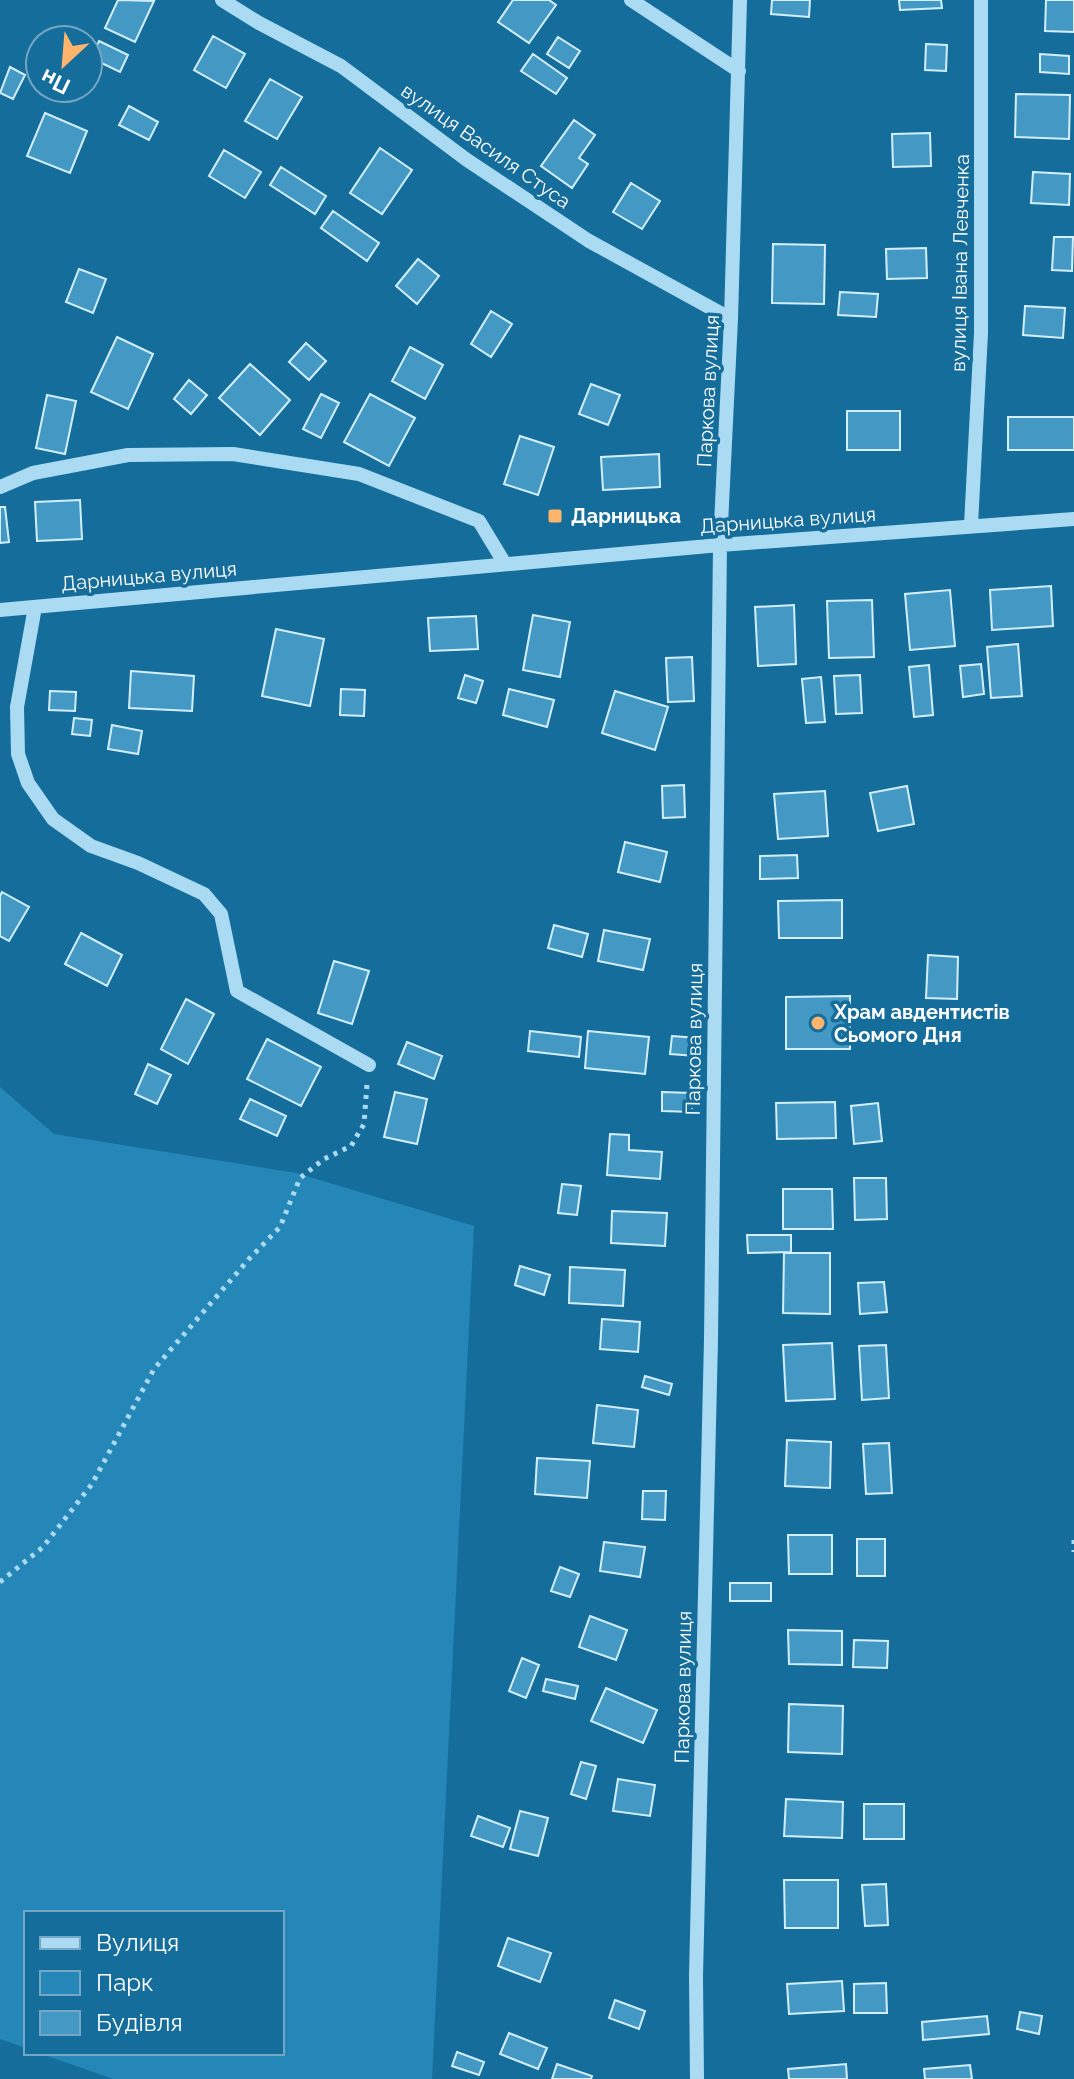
<svg xmlns="http://www.w3.org/2000/svg" width="1074" height="2079" viewBox="0 0 1074 2079" font-family="Raleway,sans-serif">
  <style>
    .green { fill: #2587b8 }
    .building { fill: #4399c4; stroke: #d3effd; stroke-width: 2 }
    .lines { fill: none; stroke-linecap: round; stroke-linejoin: round }
    .path { stroke: #abdbf3; stroke-width: 5; stroke-dasharray: 4 6; stroke-linecap: butt }
    .minor { stroke: #abdbf3; stroke-width: 14 }
    .poi-dot { fill: #ffb46d; stroke: #156d9b; stroke-width: 3 }
    .labels { text-anchor: middle; stroke-width: 7; stroke-linejoin: round; paint-order: stroke }
    .street-label { font-size: 20px; fill: #fff; stroke: #156d9b }
    .poi-label { font-size: 20px; font-weight: bold; fill: #fff; stroke: #156d9b; text-anchor: start }
  </style>
  <rect width="100%" height="100%" fill="#156d9b"/>
  <path class="green" d="M0 1087 54 1134 296 1173 474 1226 432 2079H113L39 2053H282V1913H26V2048L0 2039Z"/>
  <path class="building" d="M118 0 154 1 135 42 105 28Z
    M513 0H549L556 5 529 43 498 22Z
    M772 0H810L809 17 771 14Z
    M899 0H941L942 8 900 10Z
    M1046 0H1074V32L1045 31Z
    M213 36 245 54 226 88 194 70Z
    M558 37 580 51 569 68 547 54Z
    M99 41 128 55 120 72 91 58Z
    M926 44 947 45 946 71 925 70Z
    M533 54 567 78 556 94 521 71Z
    M1040 54 1069 56V74L1040 72Z
    M10 67 25 75 13 99 0 93Z
    M270 79 302 97 277 139 245 121Z
    M1016 94 1070 95 1069 139 1015 137Z
    M129 106 158 122 149 140 119 125Z
    M45 113 87 131 70 173 27 156Z
    M574 120 595 135 579 158 588 164 572 188 541 166Z
    M930 133 931 166 893 167 892 134Z
    M380 148 412 170 382 214 350 193Z
    M224 150 261 172 245 198 209 176Z
    M281 167 326 196 315 214 270 185Z
    M1033 172 1070 174 1069 205 1031 203Z
    M631 183 660 201 642 229 613 212Z
    M333 211 379 243 367 261 321 228Z
    M1054 237H1073L1072 271 1052 270Z
    M773 244 825 245 824 304 772 303Z
    M926 248 927 278 887 279 886 249Z
    M418 259 439 276 417 304 396 286Z
    M79 269 106 279 93 313 66 302Z
    M840 292 878 294 876 317 838 315Z
    M1025 306 1065 308 1063 338 1023 335Z
    M491 311 512 324 491 357 471 344Z
    M117 337 153 354 128 409 91 392Z
    M306 343 326 361 309 380 289 362Z
    M410 347 443 365 425 399 392 381Z
    M250 364 290 400 260 435 219 398Z
    M189 380 207 395 191 414 174 399Z
    M591 384 620 395 608 425 579 414Z
    M321 394 339 403 321 438 303 429Z
    M370 394 415 418 389 466 344 442Z
    M47 395 76 401 65 454 36 448Z
    M847 411H900V450H847Z
    M1008 417H1074V450H1008Z
    M520 436 554 447 538 495 504 484Z
    M659 454 660 487 603 490 601 457Z
    M80 500 82 539 37 541 35 502Z
    M0 507H5L9 542 0 543Z
    M1051 586 1053 626 992 630 990 590Z
    M950 590 955 646 910 650 905 594Z
    M872 600 874 657 829 658 827 601Z
    M794 605 796 664 758 666 755 607Z
    M533 615 570 622 560 677 523 670Z
    M476 616 478 649 430 651 428 618Z
    M276 629 324 639 310 706 262 696Z
    M1018 644 1022 696 991 698 987 647Z
    M692 657 694 701 668 702 666 658Z
    M981 664 984 694 963 697 960 666Z
    M929 665 933 715 914 717 909 667Z
    M131 671 194 676 192 711 129 708Z
    M465 675 483 681 476 703 458 698Z
    M860 675 862 713 836 714 834 676Z
    M821 677 825 722 806 723 802 679Z
    M341 689 365 690 364 716 340 715Z
    M509 689 554 700 547 727 503 715Z
    M50 691 76 692 75 711 49 710Z
    M615 691 668 707 655 750 602 733Z
    M74 718 92 720 90 736 72 734Z
    M112 725 142 731 138 754 108 749Z
    M684 785 685 817 663 818 662 786Z
    M907 786 914 824 878 831 870 793Z
    M825 791 828 836 778 839 774 794Z
    M625 842 667 852 660 882 618 872Z
    M797 855 798 878 760 879V856Z
    M2 892 29 907 9 941 0 936V896Z
    M842 900V938H779L778 901Z
    M554 925 588 934 582 957 548 948Z
    M604 930 650 939 643 970 598 961Z
    M81 933 122 955 107 986 65 964Z
    M928 955 958 957 957 999 926 998Z
    M334 961 369 971 352 1024 318 1013Z
    M850 996V1049H786V997Z
    M186 999 214 1014 188 1064 161 1049Z
    M530 1031 581 1037 579 1057 528 1051Z
    M588 1031 649 1037 645 1074 585 1068Z
    M672 1036 697 1038 696 1056 670 1054Z
    M267 1039 321 1067 301 1106 247 1079Z
    M407 1042 442 1056 434 1079 398 1064Z
    M148 1064 171 1075 157 1104 135 1094Z
    M395 1092 427 1099 417 1144 384 1137Z
    M662 1092 692 1093V1112L662 1111Z
    M250 1099 286 1116 277 1136 240 1119Z
    M835 1102 836 1138 777 1139 776 1103Z
    M878 1103 882 1141 854 1144 851 1106Z
    M610 1134 629 1135V1150L662 1152 660 1179 607 1175Z
    M854 1178H886L887 1219 855 1220Z
    M562 1184 581 1186 577 1215 558 1213Z
    M783 1189H832L833 1229H783Z
    M612 1211 667 1213 665 1246 611 1243Z
    M747 1235H791V1252L748 1253Z
    M784 1253H830V1314L783 1313Z
    M520 1266 550 1275 544 1295 515 1285Z
    M570 1267 625 1270 623 1306 569 1303Z
    M884 1282 887 1312 860 1314 858 1283Z
    M602 1319 640 1322 638 1352 600 1349Z
    M832 1343 835 1399 786 1401 783 1345Z
    M886 1345 889 1398 862 1400 859 1346Z
    M645 1376 672 1384 669 1395 642 1387Z
    M597 1405 638 1410 634 1447 593 1443Z
    M787 1440 831 1442 830 1488 785 1486Z
    M889 1443 892 1493 866 1494 863 1444Z
    M537 1458 590 1461 587 1498 535 1494Z
    M643 1491H666L665 1520 642 1519Z
    M788 1535H832V1574H789Z
    M857 1539H885V1576H857Z
    M604 1542 645 1547 640 1577 600 1571Z
    M560 1567 579 1574 570 1597 551 1591Z
    M730 1583H771V1601H730Z
    M590 1616 627 1630 616 1660 579 1647Z
    M788 1630 842 1631V1665L789 1664Z
    M854 1640 888 1641 887 1668 853 1667Z
    M522 1658 539 1665 526 1698 509 1691Z
    M546 1679 578 1686 575 1699 543 1691Z
    M606 1688 657 1710 643 1743 591 1721Z
    M789 1704 843 1706 842 1754 788 1752Z
    M581 1762 596 1766 586 1799 571 1794Z
    M618 1779 655 1785 650 1816 613 1811Z
    M786 1799 843 1802 842 1838 784 1836Z
    M864 1804H904V1839H864Z
    M520 1811 548 1818 538 1856 510 1849Z
    M478 1816 510 1828 503 1847 471 1836Z
    M784 1880H838V1928H785Z
    M886 1884 888 1925 865 1926 862 1885Z
    M508 1938 551 1953 540 1982 498 1966Z
    M842 1981 844 2011 789 2014 787 1984Z
    M886 1983 887 2013H854V1984Z
    M615 2000 645 2011 639 2029 609 2018Z
    M1020 2012 1042 2016 1039 2034 1017 2029Z
    M987 2016 989 2034 923 2040 922 2022Z
    M509 2033 547 2048 538 2069 500 2054Z
    M457 2052 484 2062 479 2075 452 2066Z
    M557 2064 592 2076 591 2079H552Z
    M846 2064 847 2079H789L788 2069Z
    M970 2065 972 2079H925L924 2069Z"/>
  <g class="lines">
    <path class="path" d="M1074 1540V1552
      M0 1582 43 1547 92 1484 154 1369 249 1259 280 1227 300 1178 324 1159 351 1146 364 1124 367 1084"/>
    <path class="minor" d="M222 0 259 23 341 66 467 160 589 241 731 319
      M631 0 739 71
      M0 487 33 473 128 455 233 454 359 474 479 521 505 564
      M971 525 981 333V0
      M35 607 17 707 18 754 28 783 53 819 91 846 138 863 204 894 221 914 237 991 369 1065
      M0 610 720 545 1074 519
      M697 2079 696 1976 711 1340 720 545 731 319 740 0"/>
  </g>
  <g class="poi-dot">
    <rect x="547" y="508" width="16" height="16" rx="4"/>
    <circle cx="818" cy="1023" r="8"/>
  </g>
  <g class="labels">
    <g class="street-label">
      <text transform="translate(486 146) rotate(35)" y="7">вулиця Василя Стуса</text>
      <text transform="translate(960 263) rotate(-89)" y="7">вулиця Івана Левченка</text>
      <text transform="translate(708 391) rotate(-87)" y="7">Паркова вулиця</text>
      <text transform="translate(788 520) rotate(-4)" y="7">Дарницька вулиця</text>
      <text transform="translate(149 576) rotate(-5)" y="7">Дарницька вулиця</text>
      <text transform="translate(694 1039) rotate(-89)" y="7">Паркова вулиця</text>
      <text transform="translate(683 1687) rotate(-89)" y="7">Паркова вулиця</text>
    </g>
    <g class="poi-label">
      <text x="571" y="523">Дарницька</text>
      <text x="834" y="1019">Храм авдентистів<tspan x="834" dy="23">Сьомого Дня</tspan></text>
    </g>
  </g>
  <rect x="24" y="1911" width="260" height="144" fill="#156d9b" stroke="#73a7c3" stroke-width="2"/>
  <rect x="40" y="1937" width="40" height="12" fill="#abdbf3" stroke="#73a7c3" stroke-width="2"/>
  <text x="96" y="1951" font-size="24" fill="#ffffff">Вулиця</text>
  <rect x="40" y="1971" width="40" height="24" fill="#2587b8" stroke="#73a7c3" stroke-width="2"/>
  <text x="96" y="1991" font-size="24" fill="#ffffff">Парк</text>
  <rect x="40" y="2011" width="40" height="24" fill="#4399c4" stroke="#73a7c3" stroke-width="2"/>
  <text x="96" y="2031" font-size="24" fill="#ffffff">Будівля</text>
  <g transform="translate(64 64) rotate(206)"><circle r="38" fill="#156d9b" stroke="#73a7c3" stroke-width="2"/>
  <path d="M0-6L14 30L0 20L-14 30Z" fill="#ffb46d"/>
  <text y="-12" font-size="22" font-weight="bold" text-anchor="middle" fill="#ffffff">Пн</text>
  </g>
</svg>
